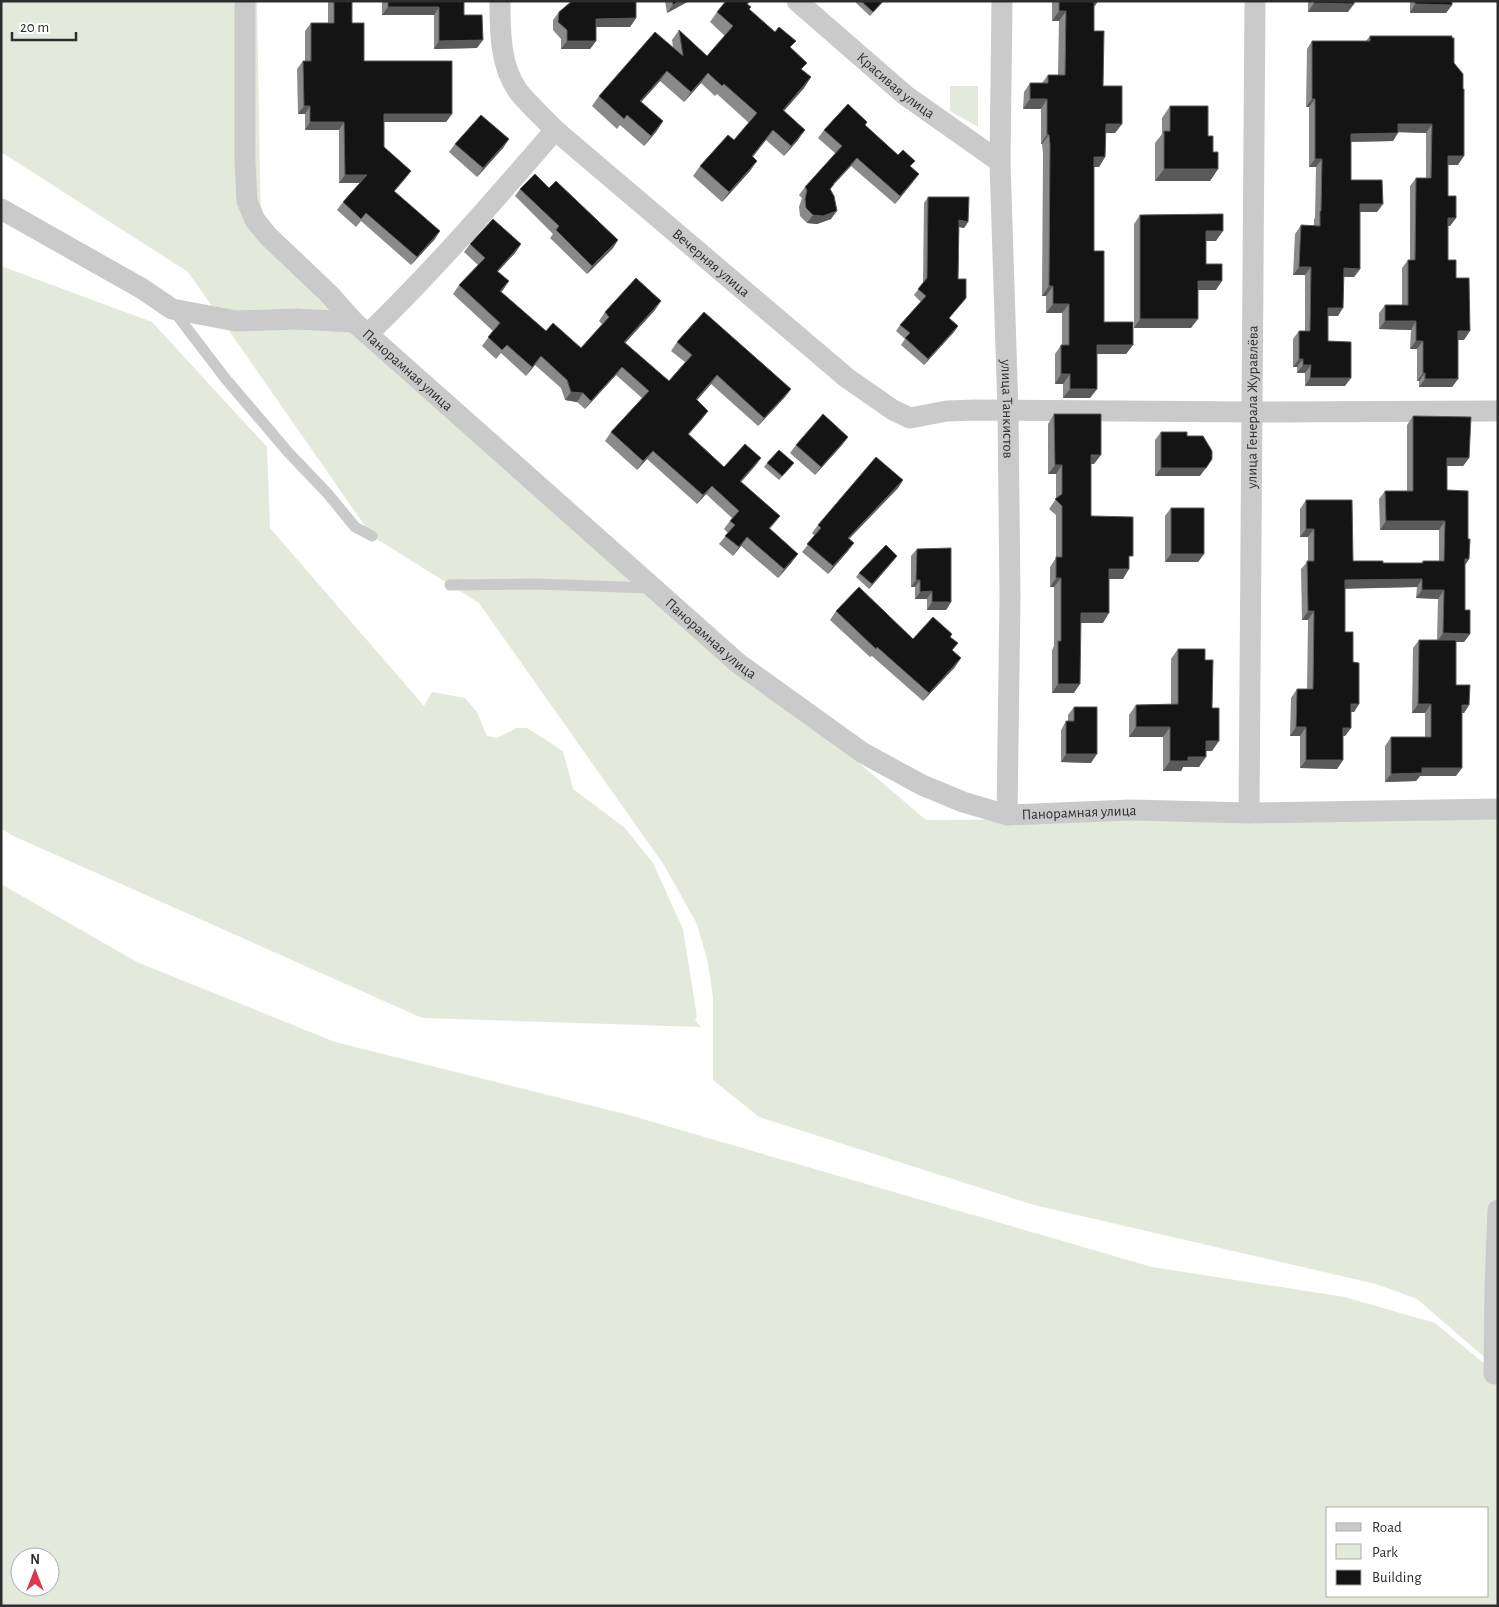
<svg xmlns="http://www.w3.org/2000/svg" width="1499" height="1607" viewBox="0 0 1499 1607" font-family="'Alegreya Sans',sans-serif">
  <style>
    .green { fill: #e4eadb; fill-rule: evenodd }
    .lines { fill: none; stroke-linecap: round; stroke-linejoin: round }
    .lane { stroke: #cacaca; stroke-width: 11 }
    .street { stroke: #cacaca; stroke-width: 21 }
    .wall { fill: #8a8a8a }
    .shaded-wall { fill: #5a5a5a }
    .building { fill: #141414; stroke: #5a5a5a }
    .labels { text-anchor: middle; stroke-width: 5; stroke-linejoin: round; paint-order: stroke }
    .street-label { font-size: 15px; fill: #2d2d2d; stroke: #fff }
  </style>
  <rect width="100%" height="100%" fill="#fff"/>
  <path class="green" d="M1 1H257L261 234 355 333 926 820 1498 817V1606H1V884L137 962 335 1042 629 1115 1152 1267 1345 1297 1435 1323 1486 1365 1490 1362 1417 1299 1376 1284 1034 1205 759 1117 713 1080V998L708 963 697 924 664 865 479 603 372 536 188 272 1 152ZM1328 1508H1488V1596H1328ZM20 1557H50V1587H20Z
    M950 86H978V127L950 111Z
    M1 266 152 322 267 447 270 528 424 706 432 692 465 698 477 712 487 736 497 738 516 728H527L563 751 573 789 625 828 653 863 683 929 697 1017 695 1020 701 1027 422 1018 11 835 1 828Z"/>
  <g class="lines">
    <path class="lane" d="M173 310 225 378 288 452 328 494 355 527 372 536
      M450 585 537 584 650 588"/>
    <g class="street">
      <path id="s1" d="M245 1V161L247 201 255 220 268 236 329 294 354 322 739 664 863 753 922 785 963 802 1007 815 1131 810 1249 813 1498 809"/>
      <path id="s2" d="M500 1C500 31 500 66 518 91 529 105 543 117 555 130L847 378 893 410 910 418 947 411 976 410 1253 412 1498 411"/>
      <path id="s3" d="M797 1 905 95 1000 162"/>
      <path id="s4" d="M1002 1 1000 162 1008 411 1010 597 1007 815"/>
      <path d="M1 209 141 288 172 309 236 321 296 319 354 322"/>
      <path d="M368 334C434 270 495 200 555 130"/>
      <path id="s5" d="M1249 813 1255 1"/>
      <path d="M1494 1374 1495 1287 1498 1210"/>
    </g>
  </g>
  <path class="wall" d="M328 1H352V23L364 61 452 114 446 122H384V147L411 171 394 191 435 239 411 265 361 221 356 227 337 210 343 202 360 183H339V130H305V114H298L297 69 303 61H305V31L311 23H328Z
    M382 1H464V15L477 48 434 49V15H382Z
    M665 1H689L667 13Z
    M726 1H751L748 4 749 9 791 48 802 70 811 77 804 88 784 111 798 140 784 156 766 140 753 157 750 171 722 202 693 176 700 166 734 140 749 123 717 94 715 96 701 83 684 102 660 81 641 102 663 121 656 132 644 146 620 125 617 129 592 106 599 96 673 47 672 40 679 30 707 56 725 36 710 22 717 12Z
    M857 1H884L870 16 856 3Z
    M1052 1H1098L1094 6V31L1103 86 1122 124 1115 133H1106L1105 157 1099 167H1094V251L1104 322 1133 345 1126 354H1097V389L1090 398H1063V384H1055V354L1061 345H1062V313H1046V296H1042L1043 154 1042 144H1041V109H1023L1024 92 1030 83H1042L1048 75H1058L1059 21H1052Z
    M1308 1H1354L1348 12H1308Z
    M1410 1H1452V5L1446 13H1410Z
    M559 12 636 18 630 27H596V41L590 49H561V39L553 30V20Z
    M1370 36 1454 63 1458 165H1448V196L1456 218 1450 226H1448V260L1456 278 1464 340H1458V379L1452 387H1419V381H1417V349H1410L1411 330 1379 329V313L1385 305H1402V268L1408 260H1410V186L1416 178H1426V133L1398 132 1393 141 1351 142V180L1383 204 1377 212H1360V269L1354 277H1344L1338 316H1328V341L1345 386H1305V373H1297V367H1293V339L1299 331H1305V275H1293L1295 234 1301 225 1314 226V219L1315 218 1316 167H1309V107H1306L1307 49 1312 41H1366Z
    M1170 106 1208 136 1218 169 1210 181H1155V143L1162 134V118Z
    M865 125 911 167 913 182 895 204 851 166 830 189 831 219 817 224 807 223 800 216 799 207 802 198 799 195 805 187 836 154 818 138 824 130Z
    M509 139 503 148 477 177 449 152 455 144Z
    M549 188 618 240 613 248 587 274 550 238 553 234 515 196 520 189Z
    M928 197 968 222 964 228 959 227 958 279 966 298 949 318 958 326 954 332 924 365 901 345 905 339 896 331 900 325 921 302 914 295 923 283 924 203Z
    M1140 215 1216 241H1206V264L1216 290H1198L1191 328H1134V224Z
    M470 244H521L515 253 498 271 503 290 501 292 546 331 581 348 602 324 599 321 605 312 655 310 625 343 669 381 685 362 671 351 677 342 791 389 785 397 758 426 711 384 697 400 708 411 702 419 689 434 724 467 761 458 755 466 741 482 780 516 770 529 792 562 778 578 741 546 733 556 719 544 728 533 724 529 732 518 706 494 697 504 647 459 637 470 605 441 611 432 642 398 616 375 585 409 577 402 565 400 561 388 535 365 526 376 501 353 496 359 482 346 493 331 453 294 459 285 478 265 464 252Z
    M1054 414 1094 464H1091V516L1129 561 1123 579H1109L1103 623H1081L1074 693H1052V650L1054 646V587H1050V567L1056 558V515L1049 509 1056 499V474H1048V424Z
    M1413 416 1469 458 1463 466H1447V490L1468 539 1469 559 1465 565V610L1470 634 1464 642H1456V685L1469 705 1464 713H1462L1456 776H1420L1416 781 1385 782V746L1391 737H1425V713H1412L1413 648 1419 640H1437L1438 599 1416 598 1417 587 1345 588V632L1353 662 1359 704 1354 712H1351V728L1345 736H1343V760L1337 769 1300 768V736H1290L1291 698 1297 689H1307L1308 620H1302L1301 569 1308 561V537H1300V509L1306 500 1353 561 1383 563H1421L1423 561H1439V530H1380L1379 499 1385 491H1407V425Z
    M1161 432 1187 436 1200 476H1155V440Z
    M848 437 842 445 815 475 790 453 796 445Z
    M767 463 791 467 779 480 764 467Z
    M903 480 898 488 849 539 848 551 828 574 802 552 815 536 812 533 818 525Z
    M1171 508 1204 554 1198 562H1165V516Z
    M917 549 951 602 946 610H927V599H915V587H911V556Z
    M894 560 869 589 856 577 859 573Z
    M836 611 913 639 951 637 955 667 923 701 872 656 870 657 830 620Z
    M1178 649 1205 660 1212 751H1206L1199 767H1183L1181 771H1163V737H1129V715L1136 705 1171 704V659Z
    M1074 707 1091 763 1061 762V730L1066 721H1068V715Z"/>
  <path class="shaded-wall" d="M679 1H689L667 13 673 5Z
    M1090 1H1098L1095 6H1087Z
    M1314 3 1354 4 1348 12H1308Z
    M1415 4 1452 5 1446 13H1410Z
    M388 7H439L434 15H382Z
    M1059 11H1066L1059 21H1052Z
    M636 18 630 27H590L596 19Z
    M483 40 477 48 434 49 439 41Z
    M567 41H596L590 49H561Z
    M667 71 660 81 633 111 640 101Z
    M708 73 701 83 684 102 691 92Z
    M811 77 804 88 776 120 783 110Z
    M1030 99H1047L1041 109H1023Z
    M1312 99H1315L1309 107H1306Z
    M304 106H310L305 114H298Z
    M384 114H452L446 122H378Z
    M663 121 656 132 644 146 651 136Z
    M310 122H344L339 130H305Z
    M1106 124H1122L1115 133H1099Z
    M1398 124H1432L1426 133 1393 132Z
    M773 130 766 140 745 166 752 156Z
    M805 130 798 140 784 156 791 146Z
    M1398 133 1393 141 1345 142 1351 134Z
    M1047 134 1049 135 1042 144H1041Z
    M509 139 503 148 477 177 483 168Z
    M1448 156H1464L1458 165H1443Z
    M1094 157H1105L1099 167H1087Z
    M857 158 851 166 833 185 828 192 833 184Z
    M1315 159H1322L1316 167H1309Z
    M757 161 750 171 722 202 729 192Z
    M1164 169H1218L1210 181H1155Z
    M411 171 405 179 388 199 394 191Z
    M919 174 913 182 895 204 900 196Z
    M345 175H367L362 183H339Z
    M1360 204H1383L1377 212H1355Z
    M837 211 831 219 817 224 807 223 813 215Z
    M1448 218H1456L1450 226H1442Z
    M959 220 968 222 964 228 955 226Z
    M440 231 435 239 411 265 417 257Z
    M1206 231H1223L1216 241H1200Z
    M618 240 613 248 587 274 592 266Z
    M521 244 515 253 491 279 497 271Z
    M1299 267H1311L1305 275H1293Z
    M1344 268 1360 269 1354 277H1338Z
    M509 281 503 290 494 300 500 291Z
    M1198 281H1222L1216 290H1191Z
    M1049 286H1053L1046 296H1042Z
    M661 301 655 310 618 351 624 342Z
    M1053 304H1069L1062 313H1046Z
    M1328 308H1343L1338 316H1322Z
    M1140 319H1198L1191 328H1134Z
    M1385 321H1416L1411 330 1379 329Z
    M958 326 954 332 924 365 928 359Z
    M1458 331H1470L1464 340H1452Z
    M1416 341H1423L1417 349H1410Z
    M1097 345H1133L1126 354H1090Z
    M541 356 535 365 526 376 532 367Z
    M1299 359H1303L1297 367H1293Z
    M1303 365H1311L1305 373H1297Z
    M622 367 616 375 585 409 591 401Z
    M1423 373H1425L1419 381H1417Z
    M1061 374H1070L1063 384H1055Z
    M717 375 711 384 690 408 696 399Z
    M1310 378H1351L1345 386H1305Z
    M1425 379H1458L1452 387H1419Z
    M791 389 785 397 758 426 764 418Z
    M1070 389H1097L1090 398H1063Z
    M571 392 583 393 577 402 565 400Z
    M708 411 702 419 682 442 688 434Z
    M848 437 842 445 815 475 821 467Z
    M653 451 647 459 637 470 643 461Z
    M1091 455H1101L1094 464H1085Z
    M761 458 755 466 734 490 740 481Z
    M1447 458H1469L1463 466H1441Z
    M1055 465H1062L1056 474H1048Z
    M1161 468H1206L1200 476H1155Z
    M903 480 898 488 842 546 848 538Z
    M712 486 706 494 697 504 703 495Z
    M1386 521H1445L1439 530H1380Z
    M1306 529H1314L1308 537H1300Z
    M747 537 741 546 733 556 739 547Z
    M854 543 848 551 828 574 833 566Z
    M798 554 792 562 778 578 784 569Z
    M1171 554H1204L1198 562H1165Z
    M897 556 894 560 869 589 872 584Z
    M1465 559H1469L1463 568Z
    M1109 569H1129L1123 579H1103Z
    M1056 578H1061L1054 587H1050Z
    M1422 579 1417 587 1340 589 1345 580Z
    M916 580H920L915 587H911Z
    M1422 590H1444L1438 599 1416 598Z
    M932 591 927 599H915L920 592Z
    M932 602H951L946 610H927Z
    M1308 611H1314L1308 620H1302Z
    M1081 613H1109L1103 623H1074Z
    M1443 633 1470 634 1464 642H1437Z
    M961 658 955 667 923 701 929 693Z
    M1058 684H1080L1074 693H1052Z
    M1351 704H1359L1354 712H1345Z
    M1418 704H1431L1425 713H1412Z
    M1462 705H1469L1464 713H1456Z
    M1136 727H1170L1163 737H1129Z
    M1296 727H1306L1300 736H1290Z
    M1343 728H1351L1345 736H1337Z
    M1206 741H1219L1212 751H1199Z
    M1066 754H1097L1091 763 1061 762Z
    M1188 757H1206L1199 767H1183L1181 771H1163L1170 761Z
    M1306 760H1343L1337 769 1300 768Z
    M1422 768H1462L1456 776H1420L1416 781 1385 782 1391 774Z"/>
  <path class="building" d="M334 1H352V23H364V61H452V114H384V147L411 171 394 191 440 231 417 257 366 213 361 219 343 202 367 175H345L344 122H310V106H304L303 61H311V23H334Z
    M388 1H464V15H482L483 40 439 41V7H388Z
    M572 1H636V18L596 19V41H567V30L558 22 559 12Z
    M672 1H679L673 5Z
    M726 1H749L747 4 751 7 749 9 775 32 779 27 796 41 790 47 807 63 801 69 811 77 783 110 805 130 791 146 773 130 752 156 757 161 729 192 700 166 728 135 734 140 757 113 724 84 722 86 708 73 691 92 667 71 640 101 663 121 651 136 627 115 624 119 599 96 655 32 683 56 679 30 707 56 733 26 717 12Z
    M861 1H883L873 12Z
    M1059 1H1094V31H1104L1103 86H1122V124H1106L1105 157H1094V251H1104V322H1133V345H1097V389H1070V374H1061V345H1069V304H1053V286H1049L1050 144 1049 135 1047 134V99H1030V83H1048V75H1065L1066 11H1059Z
    M1314 1H1354V4L1314 3Z
    M1415 1H1452V5L1415 4Z
    M1370 36H1452V38H1454V63L1463 74V89H1464V156H1448V196H1456V218H1448V260H1456V278H1469L1470 331H1458V379H1425V373H1423V341H1416V321H1385V305H1408V260H1415L1416 178H1431L1432 124H1398V133L1351 134V180H1382L1383 204H1360V269L1344 268 1343 308H1328V341L1351 342V378H1310L1311 365H1303V359H1299V331H1310L1311 267H1299L1301 225 1320 226V211H1321L1322 159H1315V99H1312V41H1370Z
    M848 104 867 122 865 125 898 155 903 150 915 161 910 166 919 174 900 196 857 158 833 184H834L830 189 834 196 837 211 823 216 813 215 806 208 805 199 807 190 805 187 842 146 824 130Z
    M1170 106H1208V136H1213V152H1218V169H1164V131H1170Z
    M481 115 509 139 483 168 455 144Z
    M535 174 549 188 556 181 618 240 592 266 556 230 559 226 520 189Z
    M928 197H969L968 222 959 220 958 279H966V298L949 318 958 326 928 359 905 338 910 333 900 325 926 296 918 289 927 278Z
    M1223 214V231H1206V264H1222V281H1198V319H1140V215Z
    M493 219 521 244 497 271 509 281 500 291 546 331 553 323 581 348 609 317 605 312 636 278 661 301 624 342 669 381 692 355 677 342 704 312 791 389 764 418 717 375 696 399 708 411 688 434 724 467 745 444 761 458 740 481 780 516 769 528 798 554 784 569 747 537 739 547 725 536 735 525 730 521 739 511 712 486 703 495 653 451 643 461 611 432 649 391 622 367 591 401 583 393 571 392 567 380 541 356 532 367 507 345 502 350 488 337 500 323 459 285 485 258 470 244Z
    M823 414 848 437 821 467 796 445Z
    M1054 414H1101V455H1091V516L1133 517V556H1129V569H1109V613H1081L1080 684H1058V641H1061V578H1056V557H1062V506L1055 499 1062 494V465H1055Z
    M1413 416 1471 417 1469 458H1447V490L1468 491V539H1470L1469 559H1465V610H1470V634L1443 633 1444 590H1422V579L1345 580V632H1353V662L1359 663V704H1351V728H1343V760H1306V727H1296L1297 689H1313L1314 611H1308L1307 561H1314V529H1306V500H1352L1353 561H1383V563H1423V561H1444L1445 521H1386L1385 491H1413Z
    M1161 432H1187V436H1203L1212 451V459L1206 468H1161Z
    M779 450 794 463 782 476 767 463Z
    M876 457 903 480 848 538 854 543 833 566 807 544 821 528 818 525Z
    M1171 508H1204V554H1171Z
    M886 545 897 556 872 584 859 573Z
    M951 548V602H932V591L920 592V580H916L917 549Z
    M859 587 913 639 933 617 952 634 950 637 958 643 952 650 961 658 929 693 877 647 876 649 836 611Z
    M1419 640H1456V685H1470L1469 705H1462V768H1422V773L1391 774V737H1431V704H1418Z
    M1178 649H1205V660H1213L1212 708H1219V741H1206V757H1188V761H1170V727H1136V705L1178 704Z
    M1074 707H1097V754H1066V721H1074Z"/>
  <g class="labels">
    <g class="street-label">
      <text dy="5" stroke="none"><textPath href="#s3" startOffset="130">Красивая улица</textPath></text>
      <text dy="5" stroke="none"><textPath href="#s2" startOffset="352">Вечерняя улица</textPath></text>
      <text dy="5" stroke="none"><textPath href="#s1" startOffset="435">Панорамная улица</textPath></text>
      <text dy="5" stroke="none"><textPath href="#s5" startOffset="406">улица Генерала Журавлёва</textPath></text>
      <text dy="5" stroke="none"><textPath href="#s4" startOffset="408">улица Танкистов</textPath></text>
      <text dy="5" stroke="none"><textPath href="#s1" startOffset="840">Панорамная улица</textPath></text>
      <text dy="5" stroke="none"><textPath href="#s1" startOffset="1260">Панорамная улица</textPath></text>
    </g>
  </g>
  <rect width="1499" height="1607" fill="none" stroke="#2d2d2d" stroke-width="5"/>
  <rect x="1326" y="1507" width="162" height="90" fill="#ffffff" stroke="#ababab"/>
  <rect x="1336" y="1523" width="25" height="8" fill="#cacaca" stroke="#ababab"/>
  <text x="1372" y="1532" font-size="15" fill="#2d2d2d">Road</text>
  <rect x="1336" y="1544" width="25" height="15" fill="#e4eadb" stroke="#ababab"/>
  <text x="1372" y="1557" font-size="15" fill="#2d2d2d">Park</text>
  <rect x="1336" y="1570" width="25" height="15" fill="#141414" stroke="#ababab"/>
  <text x="1372" y="1582" font-size="15" fill="#2d2d2d">Building</text>
  <g transform="translate(35 1572)"><circle r="24" fill="#ffffff" stroke="#ababab"/>
  <path d="M0-4L9 19L0 12L-9 19Z" fill="#d93a50"/>
  <text y="-8" font-size="14" font-weight="bold" text-anchor="middle" fill="#2d2d2d">N</text>
  </g>
  <path d="M12 32v8h64v-8" fill="none" stroke="#2d2d2d" stroke-width="2.5"/>
  <text x="20" y="32" font-size="15" fill="#2d2d2d" stroke="#ffffff" stroke-width="4" paint-order="stroke">20 m</text>
</svg>
